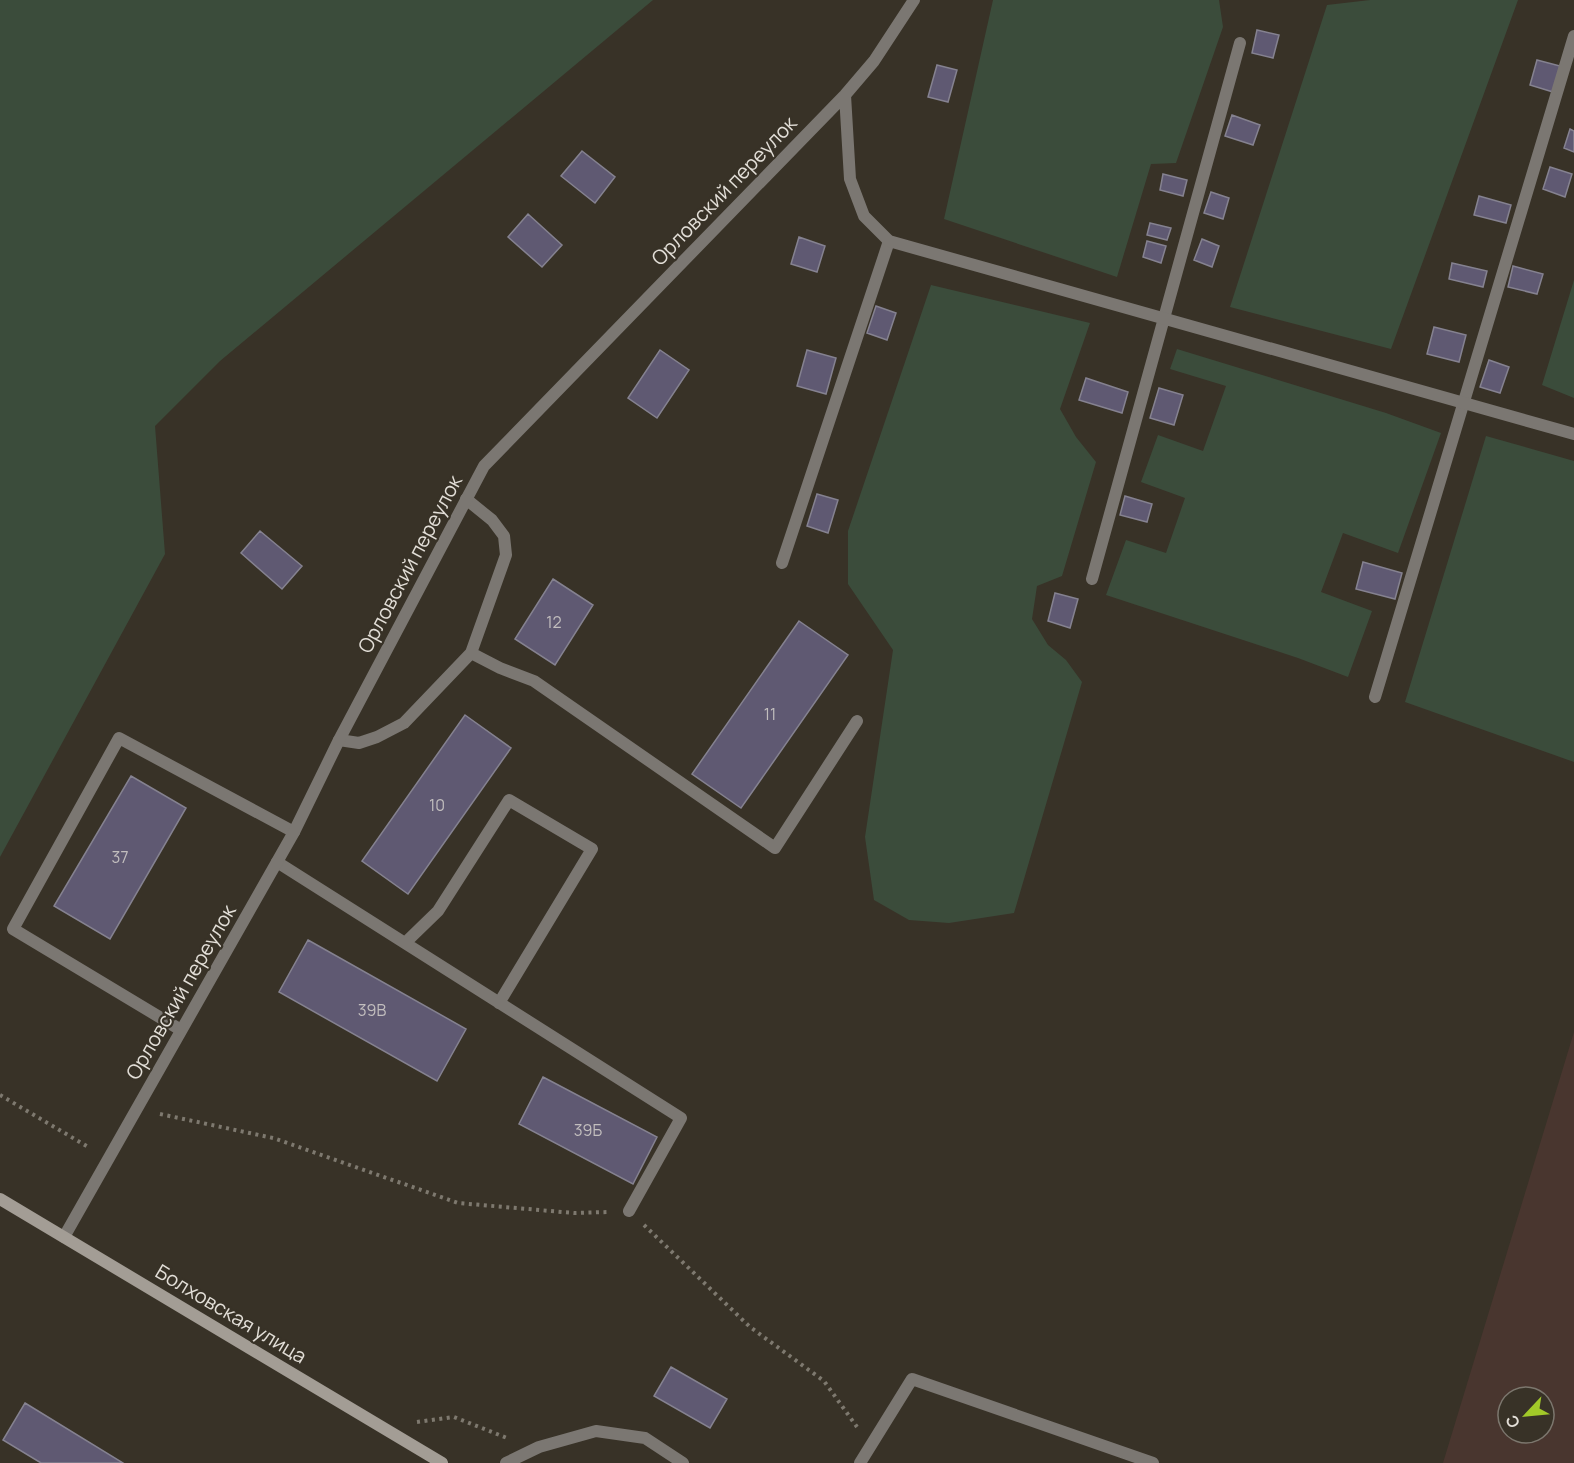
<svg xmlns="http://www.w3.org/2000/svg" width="1574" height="1463" viewBox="0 0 1574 1463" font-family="Manrope,sans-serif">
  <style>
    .industrial { fill: #49362f; fill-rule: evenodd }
    .green { fill: #3b4c3b }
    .building { fill: #5f5972; stroke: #858290; stroke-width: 1.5 }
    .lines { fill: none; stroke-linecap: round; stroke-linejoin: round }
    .path { stroke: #7e796f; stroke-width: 4; stroke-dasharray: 3 4.5; stroke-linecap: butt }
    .service { stroke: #7b7772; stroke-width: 12 }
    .minor { stroke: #7b7772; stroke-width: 12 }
    .secondary { stroke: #a39d95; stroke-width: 12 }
    .labels { text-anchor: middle; stroke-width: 4.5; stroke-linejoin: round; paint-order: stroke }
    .number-label { font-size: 16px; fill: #c2bebe }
    .street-label { font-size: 20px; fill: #e3dfd8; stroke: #383227 }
  </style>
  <rect width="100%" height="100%" fill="#383227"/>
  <path class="industrial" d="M1574 1032V1463H1443ZM1508 1397H1544V1433H1508Z"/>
  <path class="green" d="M0 0H653L220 361 155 426 165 554 0 857Z
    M993 0H1219L1223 27 1176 163 1151 164 1117 277 944 219Z
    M1370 0H1518L1391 349 1230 307 1327 5Z
    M1574 280V398L1542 385Z
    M931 285 1090 323 1060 409 1076 437 1096 462 1062 576 1037 586 1032 619 1048 645 1066 660 1082 682 1014 913 949 923 909 920 874 900 865 837 893 650 848 584V531Z
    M1177 349 1386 413 1441 433 1398 553 1343 533 1321 592 1372 611 1348 677 1298 658 1106 595 1126 540 1166 553 1185 498 1141 482 1158 435 1203 451 1226 386 1170 369Z
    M1486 436 1574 461V762L1405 702Z"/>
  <path class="building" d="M1257 30 1279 35 1273 58 1252 53Z
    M1537 60 1560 66 1553 92 1530 85Z
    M937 65 957 70 948 102 928 97Z
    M1232 115 1260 125 1253 145 1225 136Z
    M1570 129 1574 131V152L1564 148Z
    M582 151 615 177 595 203 561 176Z
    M1550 167 1572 174 1565 197 1543 189Z
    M1163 174 1187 180 1183 196 1160 190Z
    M1211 192 1229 198 1223 219 1204 213Z
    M1479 196 1511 205 1506 223 1474 215Z
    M528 214 562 245 542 267 508 237Z
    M1150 223 1171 228 1167 240 1147 235Z
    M799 237 825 246 817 272 791 264Z
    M1202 239 1219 246 1212 267 1194 260Z
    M1147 241 1166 246 1161 263 1143 257Z
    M1452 263 1487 271 1483 287 1449 279Z
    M1513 266 1543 274 1537 294 1508 287Z
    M876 306 896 313 887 340 867 333Z
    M1434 327 1466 335 1459 362 1427 354Z
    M660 350 689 370 657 418 628 398Z
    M807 350 836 358 826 394 797 386Z
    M1489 360 1509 367 1500 393 1480 387Z
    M1086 378 1128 392 1122 413 1079 400Z
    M1159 388 1183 395 1174 425 1150 418Z
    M817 494 838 500 828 533 807 526Z
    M1125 496 1152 504 1147 522 1120 515Z
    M260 531 302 566 282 589 241 553Z
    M1363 562 1402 573 1395 599 1356 589Z
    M553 579 593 605 555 665 515 639Z
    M1055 593 1078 599 1070 628 1048 621Z
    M799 621 848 655 741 808 692 774Z
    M465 715 511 748 408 894 362 861Z
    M131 776 186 808 110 939 54 906Z
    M308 940 466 1029 437 1081 279 992Z
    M543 1077 657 1137 633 1184 519 1124Z
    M671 1367 727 1399 710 1428 654 1396Z
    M25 1403 123 1463H41L3 1440Z"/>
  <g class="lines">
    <path class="path" d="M0 1095 90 1148
      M160 1114 273 1138 458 1203 574 1213 609 1212
      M644 1225 750 1327 824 1381 857 1427
      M417 1422 454 1417 507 1438"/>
    <path class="service" d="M466 499 492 520 504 536 506 555 471 653
      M782 563 889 241
      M1092 579 1240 43
      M1375 697 1574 36
      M339 740 359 743 377 737 404 723 471 653 500 668 534 681 775 848 857 721
      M277 862 681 1118 629 1211
      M405 943 438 911 509 800 592 849 499 1003
      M181 1030 13 929 119 738 294 832
      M506 1463 539 1447 596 1431 645 1438 683 1463
      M860 1463 912 1379 1153 1463"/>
    <path class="minor" d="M845 95 850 179 864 216 889 241 1574 434
      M64 1237 294 832 339 740 484 466 845 95 874 61 914 0"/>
    <path class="secondary" d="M0 1199 442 1463"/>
  </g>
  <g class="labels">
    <g class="number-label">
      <text x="554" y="628">12</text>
      <text x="770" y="720">11</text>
      <text x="437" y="811">10</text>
      <text x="120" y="863">37</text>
      <text x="372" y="1016">39В</text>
      <text x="588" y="1136">39Б</text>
    </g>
    <g class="street-label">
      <text transform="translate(724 191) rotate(-46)" y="7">Орловский переулок</text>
      <text transform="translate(410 564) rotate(-62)" y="7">Орловский переулок</text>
      <text transform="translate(181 992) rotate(-60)" y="7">Орловский переулок</text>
      <text transform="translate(231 1314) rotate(31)" y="7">Болховская улица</text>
    </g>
  </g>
  <g transform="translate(1526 1415) rotate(244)"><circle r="28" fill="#383227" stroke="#7c776e" stroke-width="1.5"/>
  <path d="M0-4.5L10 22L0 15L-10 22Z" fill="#a2c929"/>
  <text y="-9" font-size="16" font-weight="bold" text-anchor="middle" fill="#e3dfd8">С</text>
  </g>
</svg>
